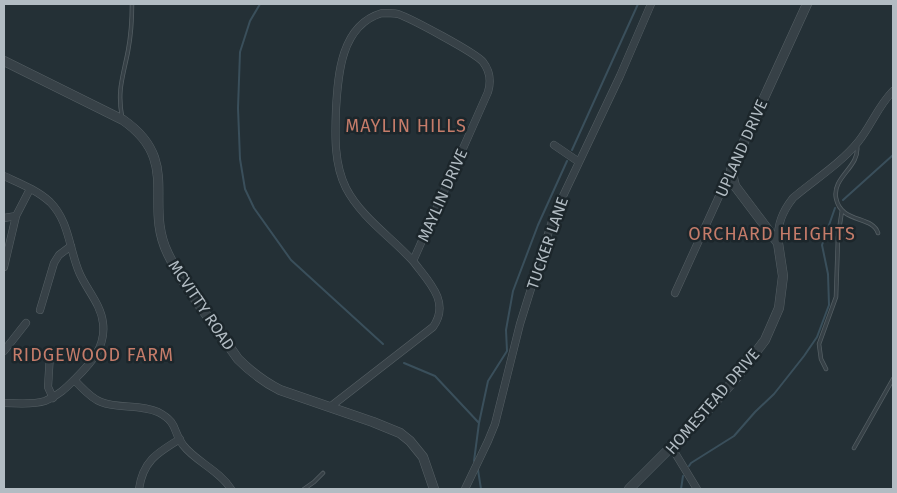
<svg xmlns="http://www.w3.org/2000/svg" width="897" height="493" viewBox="0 0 897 493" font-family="'Fira Sans',sans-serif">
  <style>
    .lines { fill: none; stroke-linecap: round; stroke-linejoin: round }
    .stream { stroke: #3a4f5b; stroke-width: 2 }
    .service-casing { stroke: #555f64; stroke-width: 4.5 }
    .minor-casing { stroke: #555f64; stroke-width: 8 }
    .tertiary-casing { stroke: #555f64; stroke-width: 10 }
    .service { stroke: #374147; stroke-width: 3 }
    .minor { stroke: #374147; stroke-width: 7 }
    .tertiary { stroke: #374147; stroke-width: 9 }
    .labels { text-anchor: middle; stroke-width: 5; stroke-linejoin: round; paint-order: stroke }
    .street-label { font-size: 16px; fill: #b2bcc3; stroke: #1c262b }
    .neighbourhood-label { font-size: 18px; letter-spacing: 1px; fill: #c57c6a; stroke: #1c262b }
  </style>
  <rect width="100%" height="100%" fill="#243036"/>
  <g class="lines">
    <path class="stream" d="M260 4 250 21 240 52 238 108 240 159 245 189 254 208 291 260 383 344
      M572 150 638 4
      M843 200 893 155
      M404 363 435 376 479 423
      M474 461 479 423 488 381 507 351 506 330 513 291 538 225 567 161
      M689 466 691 463 734 436 755 412 774 394 804 356 817 337 829 305 828 274 822 245 835 208
      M478 470 481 489
      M681 489 683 476"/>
    <defs>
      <path id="service" d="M122 117C117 90 123 77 128 51 131 35 132 20 132 4
        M857 146C860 167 832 177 836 198 841 224 872 215 878 233
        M826 369 821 359 819 344 836 297 838 237 842 210
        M854 448 893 379
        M304 489 314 482 323 473"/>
      <path id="minor" d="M382 13C387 13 392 13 398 14 410 18 476 53 483 62 490 71 491 82 488 92L413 261C391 237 361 217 346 188 334 164 335 136 336 109 338 74 341 25 382 13Z
        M554 145 579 162
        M4 176C19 183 37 190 50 202 69 221 69 248 79 272 86 289 101 304 103 323 106 347 91 363 76 378 66 388 58 396 45 401 32 405 17 403 4 403
        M4 218 16 216
        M778 243C777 225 782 212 793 198 814 180 840 164 858 142 871 126 878 106 893 91
        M4 267 16 216 30 189
        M675 293 731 170
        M40 310 54 263 59 255 71 246
        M4 351 26 323
        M50 354 48 387 53 398
        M74 380C82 387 90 398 101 402 119 409 139 404 158 412 179 423 172 431 183 445 195 461 220 471 231 489
        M330 407 433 327C451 302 428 281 413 261
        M672 448 697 489
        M139 489C143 461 157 453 180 439
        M465 489 488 441 495 424 520 324 554 215 620 76 651 4"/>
      <path id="tertiary" d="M4 61 123 120C182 161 143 203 168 254 185 289 216 327 238 359 251 372 264 382 280 390L373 422 400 433 410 441 423 457 434 489
        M629 489 709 409 737 377 765 340 779 308 783 276 778 243 735 186 731 170 807 4"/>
    </defs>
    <use href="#service" class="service-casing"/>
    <use href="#minor" class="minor-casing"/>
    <use href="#tertiary" class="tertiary-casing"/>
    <use href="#service" class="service"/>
    <use href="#minor" class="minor"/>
    <use href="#tertiary" class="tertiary"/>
  </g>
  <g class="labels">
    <g class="street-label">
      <text transform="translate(741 148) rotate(-66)" y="6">UPLAND DRIVE</text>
      <text transform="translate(442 195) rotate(-66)" y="6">MAYLIN DRIVE</text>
      <text transform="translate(547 243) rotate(-71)" y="6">TUCKER LANE</text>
      <text transform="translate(202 305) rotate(56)" y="6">MCVITTY ROAD</text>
      <text transform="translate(712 401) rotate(-49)" y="6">HOMESTEAD DRIVE</text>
    </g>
    <g class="neighbourhood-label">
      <text x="406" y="132">MAYLIN HILLS</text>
      <text x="772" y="240">ORCHARD HEIGHTS</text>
      <text x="93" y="361">RIDGEWOOD FARM</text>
    </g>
  </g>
  <rect width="897" height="493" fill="none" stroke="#b2bcc3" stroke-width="10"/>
</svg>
